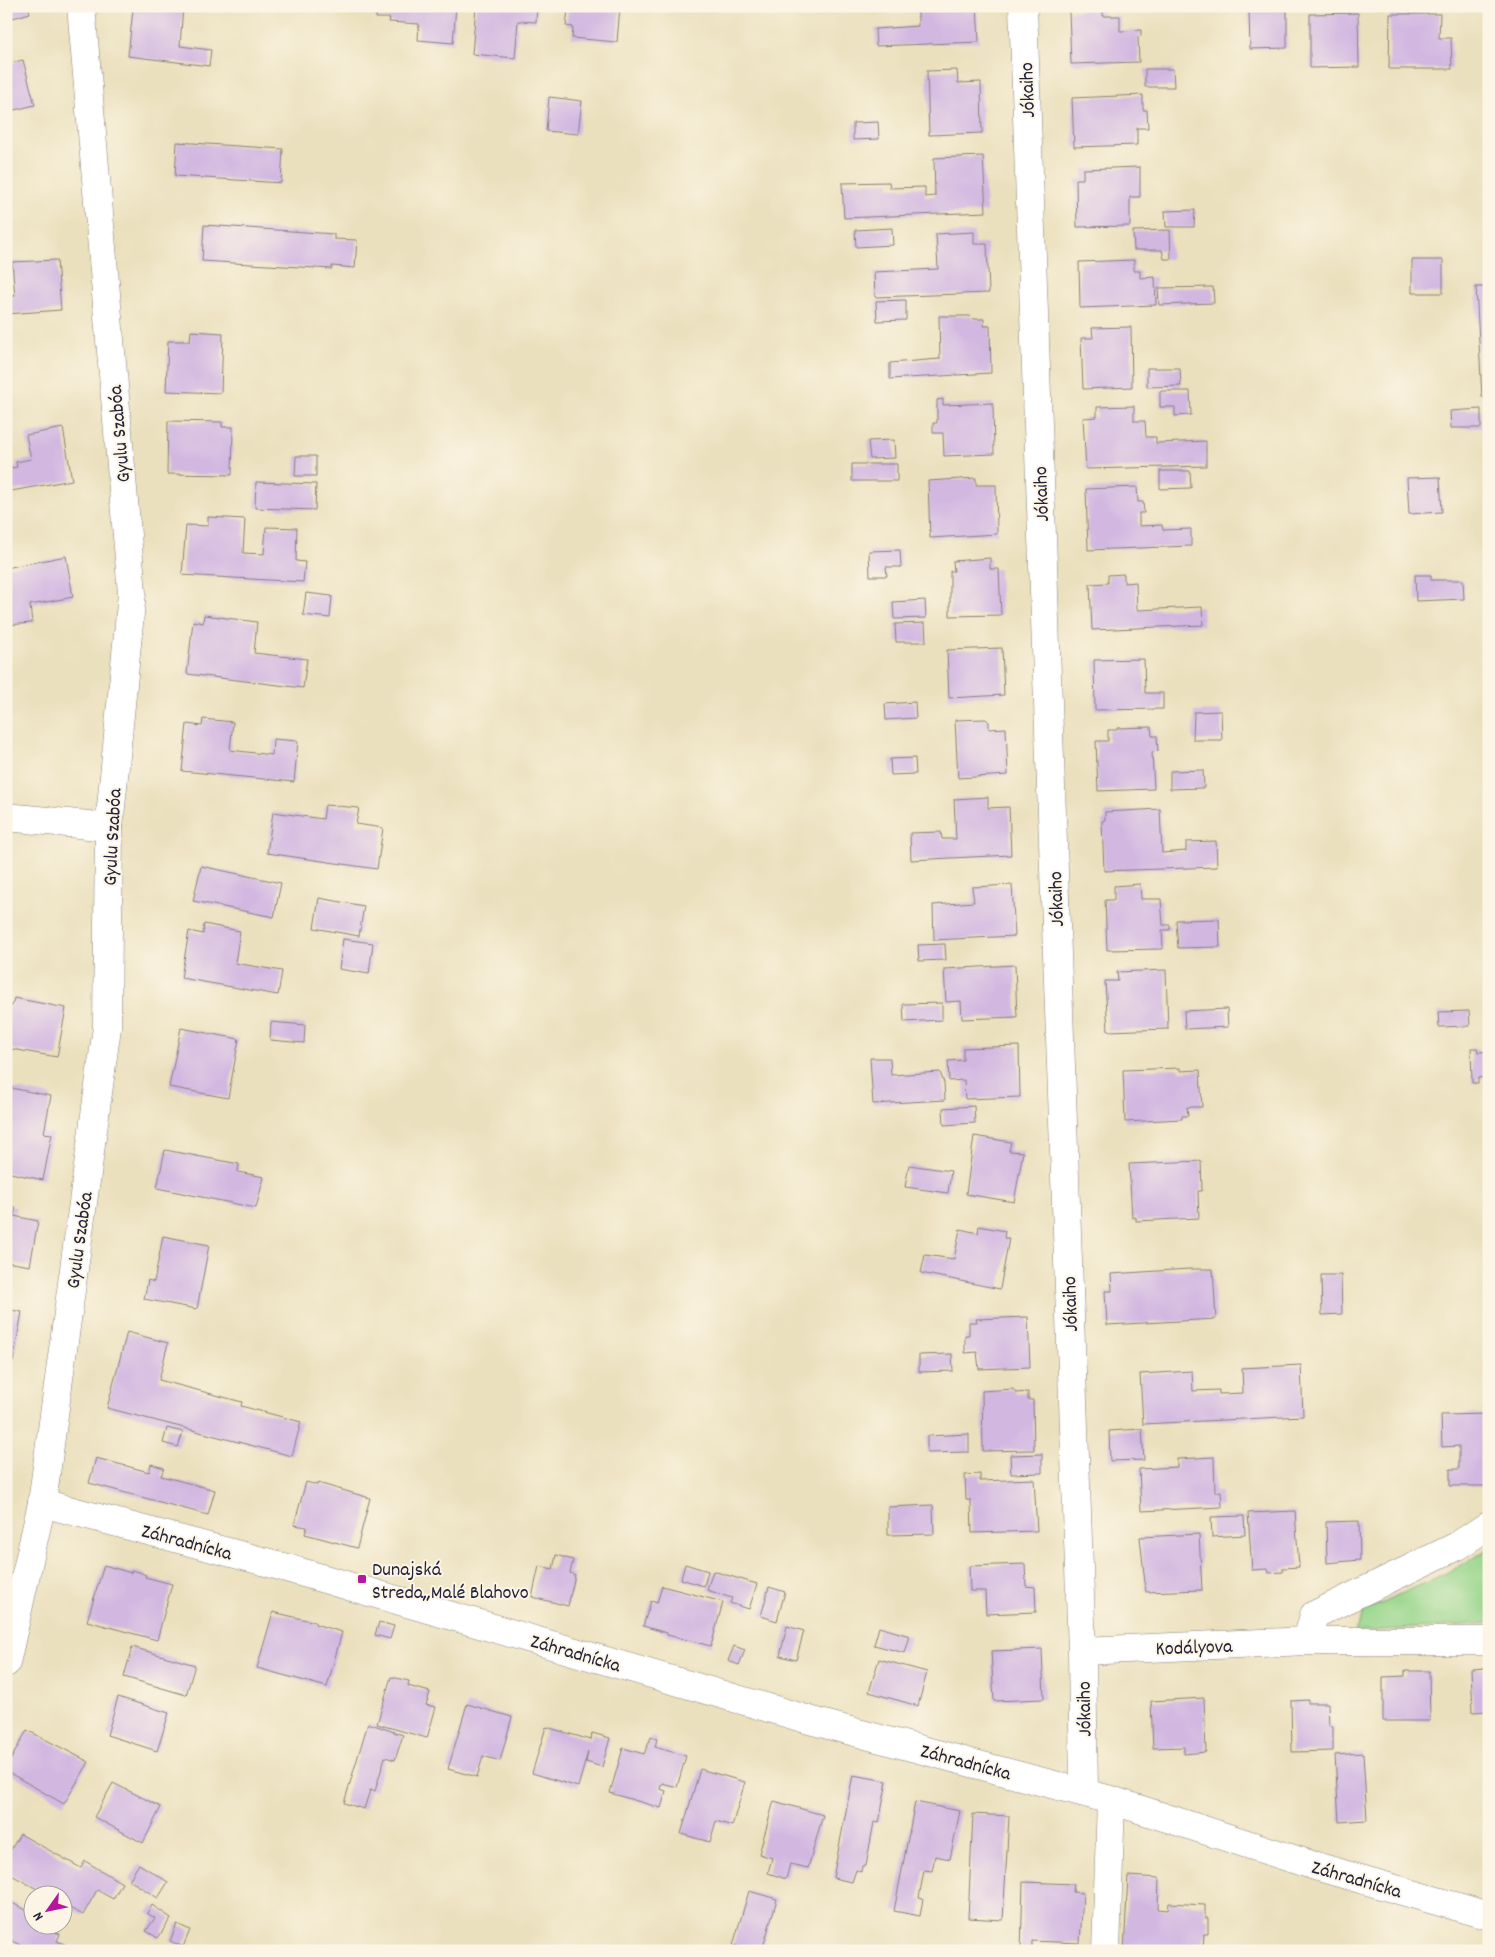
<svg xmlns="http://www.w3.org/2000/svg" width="1495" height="1957" viewBox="0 0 1495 1957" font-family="Dekko,sans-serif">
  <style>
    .green { fill: #97d68b; stroke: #5c7c63 }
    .building { fill: #d2b8e1 }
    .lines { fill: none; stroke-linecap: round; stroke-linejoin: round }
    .street-casing { stroke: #86817c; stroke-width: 29 }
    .secondary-casing { stroke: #86817c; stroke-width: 29 }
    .street { stroke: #fff; stroke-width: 28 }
    .secondary { stroke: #fff; stroke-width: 28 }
    .poi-dot { fill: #b5179e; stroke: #fcf5e5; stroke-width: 2 }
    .labels { text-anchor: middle; stroke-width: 4; stroke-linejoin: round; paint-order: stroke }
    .street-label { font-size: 20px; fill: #22223b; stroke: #fcf5e5 }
    .poi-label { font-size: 20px; fill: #22223b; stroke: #fcf5e5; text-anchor: start }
  </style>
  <rect width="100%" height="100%" fill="#fcf5e5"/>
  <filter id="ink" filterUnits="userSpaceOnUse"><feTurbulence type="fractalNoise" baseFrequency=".02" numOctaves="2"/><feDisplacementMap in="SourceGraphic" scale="10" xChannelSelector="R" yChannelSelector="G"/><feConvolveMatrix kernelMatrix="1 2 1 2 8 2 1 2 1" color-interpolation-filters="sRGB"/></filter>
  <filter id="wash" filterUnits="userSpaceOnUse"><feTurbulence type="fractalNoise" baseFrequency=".0096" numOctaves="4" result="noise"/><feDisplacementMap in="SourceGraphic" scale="20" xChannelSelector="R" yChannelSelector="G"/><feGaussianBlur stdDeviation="1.12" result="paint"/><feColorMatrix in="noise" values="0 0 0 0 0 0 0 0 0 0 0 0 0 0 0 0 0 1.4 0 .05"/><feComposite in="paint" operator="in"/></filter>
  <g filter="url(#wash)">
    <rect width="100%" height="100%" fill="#ebe0bd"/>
    <path class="green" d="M1489 1548V1623L1355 1632 1365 1611 1465 1564Z"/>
    <g id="blocks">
      <path class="building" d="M6 6H28L30 13 6 20Z
        M145 6H183L180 46 211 50 209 66 128 56 133 9 144 10Z
        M376 6H456L453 43 418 40 419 24 389 22 390 18H376Z
        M476 6H537L536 22 518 21 515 58 472 54Z
        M575 6H620L617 42 572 38 573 27 566 26 568 10H575Z
        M918 6H977L979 42 876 46 875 29 918 26Z
        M1103 10V16H1120V31L1141 30V36L1138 37 1139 62 1071 64 1069 11Z
        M1249 10H1287V48L1250 49Z
        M1358 13 1359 67 1310 68V14Z
        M1390 14H1440L1439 38H1451L1452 69H1389Z
        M23 60 35 105 6 112V64Z
        M1145 69H1173L1174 87H1145Z
        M957 70 958 83 981 82 982 133 929 135 927 71Z
        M1143 95V110H1147L1148 128H1137V145L1074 147 1072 98Z
        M549 97 582 101 578 134 546 131Z
        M878 122 879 139 853 140V123Z
        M177 142 283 149 281 183 175 176Z
        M983 156 986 212 844 218 842 183 889 182 890 188 925 187V197L935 196 934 158Z
        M1140 167V197H1130V226L1077 227 1076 179H1083V169Z
        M1195 210 1194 227H1166L1165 211Z
        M204 225 334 234V239L357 240 355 268 332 266V269L202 261Z
        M892 228 893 245 856 247 855 230Z
        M1170 230 1171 259H1164L1162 250H1134L1133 231Z
        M974 232V244H987L989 293 875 297 874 272 938 269 936 234Z
        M57 260 61 310 6 314V297L15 296 12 262Z
        M1134 260V271H1140V278L1155 277 1156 305 1080 308 1079 262Z
        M1412 260H1443V293H1412Z
        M1213 287 1214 303 1159 305 1158 288Z
        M1476 287H1489V397H1482Z
        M906 300V320L877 321 876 301Z
        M939 316H970L973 319H984V326H990L991 373 890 379V363L940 359Z
        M1131 327 1132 387 1083 389 1081 338H1093L1092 328Z
        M191 331 223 333 221 393 166 391 168 341H190Z
        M1147 368H1180L1181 386 1147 387Z
        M1160 391H1190L1191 415 1175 416V407H1160Z
        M943 399V405L993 403 994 454 944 456 943 433H933V423H937V400Z
        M1134 406V421H1145L1146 437H1156V443L1206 441V466L1086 469 1083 418 1097 417V407Z
        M1481 409V428H1451L1450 411Z
        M168 421 222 422V427H233L232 475 167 474Z
        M63 428 72 480 6 492V469L17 467 16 462 31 459 26 435Z
        M894 440 895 458 870 459 868 441Z
        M296 456H316V476H295Z
        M852 464H897V481H852Z
        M1160 471H1190L1191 488 1160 489Z
        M1440 477 1442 512 1409 514 1407 478Z
        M976 478V485H996L997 534 930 538 928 481Z
        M256 482 316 484 315 510 255 508Z
        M1137 487 1138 502H1143L1144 513H1139V526L1162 525 1163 530 1191 529V546L1088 550 1086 489Z
        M208 517 245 519 243 553 264 554 266 527 297 528 296 561 305 562 303 582 182 575 186 525 208 526Z
        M900 550 901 567H886L887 576H870L869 551Z
        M66 556 73 597 30 605 32 623 6 625V602H11L6 579V568Z
        M990 558V569H999L1001 615 950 616V571H954L953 561Z
        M1124 574V583L1136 582 1137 610 1202 607 1203 625 1092 630 1090 584 1108 583V575Z
        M1415 575H1431V580H1463L1464 599 1416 601Z
        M306 593 332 596 330 618 303 615Z
        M925 600 926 618 894 619 893 602Z
        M204 615 257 622 254 653 307 659 303 688 187 674 193 621 203 623Z
        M925 623 926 642H896L895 624Z
        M1002 648 1004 695 949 698 947 650Z
        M1144 659 1145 693H1163V709L1095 710 1094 660Z
        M915 702 916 718 886 720 885 704Z
        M1221 711 1222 740H1193L1194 712Z
        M203 719 233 722 230 750 272 755 273 739 298 741 294 782 182 771 187 724 202 726Z
        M986 719 989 722V729L1006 728 1008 775 958 778 955 720Z
        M1151 727 1152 736H1157L1158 751 1152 752 1154 789 1098 791 1096 741H1108V730H1117V728Z
        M915 758 916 774 891 775 890 759Z
        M1203 770 1204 788 1170 789V771Z
        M988 797V808L1009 807 1011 855 911 860 910 833 941 832 942 839H956L954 799Z
        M325 805 359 808 356 824 383 828 377 869 267 853 273 812 323 819Z
        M1160 809 1162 853 1186 851V842L1216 841 1217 867 1104 871 1102 821 1105 820V812Z
        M201 866 281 883 274 917 193 901Z
        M1140 884 1141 899H1161L1163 925H1170V930H1162L1163 949 1107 950 1105 900H1114V886Z
        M1012 885 1015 936 934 940 933 905 974 902 972 887Z
        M319 898 364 906 359 936 314 928Z
        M1219 919 1220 947 1178 948 1176 920Z
        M204 924 240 931 235 963 282 971 278 995 181 978 189 931 203 934Z
        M343 939 373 943 369 974 339 969Z
        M945 944 946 960 919 961 918 945Z
        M1015 965 1017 1017 962 1019 961 1001 946 1002 944 969Z
        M1166 970 1168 1029 1108 1031 1105 981H1118L1117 972Z
        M14 998 66 1008 57 1057 6 1048 8 1030H6V1004L12 1006Z
        M942 1003V1020L904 1022 903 1004Z
        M1227 1009 1228 1027 1185 1029 1184 1011Z
        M1469 1011 1470 1026 1439 1027 1438 1012Z
        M271 1022 305 1025 304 1043 270 1040Z
        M181 1028 239 1039 228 1098 169 1087Z
        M1019 1046 1020 1097 965 1099 964 1080 949 1081 948 1061 963 1060V1048Z
        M1471 1048H1477L1478 1052 1489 1051V1077L1478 1078V1083H1472Z
        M870 1058H890L891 1075 940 1072 944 1083 945 1100 873 1104Z
        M1180 1068V1071L1200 1070 1202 1107H1187L1188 1116H1182V1119L1125 1122 1123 1070Z
        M6 1087 51 1096 44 1133 52 1134 43 1180 6 1172Z
        M974 1106 975 1123 944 1125 943 1108Z
        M974 1136 1011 1142 1009 1151 1023 1152 1014 1202 966 1194Z
        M165 1150 239 1164 238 1172 264 1177 256 1208 157 1188Z
        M1201 1161 1202 1191H1198L1199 1218 1136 1221V1217L1132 1218 1129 1164Z
        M909 1165 951 1171 948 1193 905 1187Z
        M6 1206 16 1207 14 1216 38 1221 30 1266 6 1262Z
        M979 1226 1005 1231 1004 1238H1009L1000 1289 921 1273 925 1255 954 1259 960 1229 978 1233Z
        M163 1236 209 1245 197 1309 144 1299 148 1280 154 1282Z
        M1189 1269H1213L1216 1319 1107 1325 1105 1291H1112L1111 1274Z
        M1321 1275H1341L1342 1314 1322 1315Z
        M6 1309 22 1312 13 1362 6 1361Z
        M1028 1317 1030 1367 979 1369 977 1352 965 1353V1335H969V1322H977L976 1319Z
        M127 1332 168 1343 159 1380 242 1402 241 1406 301 1422 292 1456 107 1408Z
        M952 1354 953 1371 919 1372V1355Z
        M1301 1365 1303 1416 1143 1424 1140 1374 1192 1371 1193 1391 1219 1390V1394L1243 1393 1242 1368Z
        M1013 1389 1016 1393 1028 1392V1400H1033L1034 1450 983 1451 982 1391Z
        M1489 1414V1486H1450V1469H1459V1446L1442 1447 1441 1415Z
        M167 1428 183 1432 178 1447 163 1443Z
        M1142 1429 1144 1460 1110 1461 1109 1431Z
        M969 1434V1452L927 1453V1436Z
        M1042 1454V1473L1011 1474 1010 1455Z
        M1214 1457 1215 1492 1221 1491 1222 1507 1141 1511 1139 1469 1177 1467V1459Z
        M96 1458 149 1472 151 1464 164 1468 161 1476 215 1490 208 1515 89 1483Z
        M980 1474V1481L1034 1479 1037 1531 972 1533 971 1500H966L965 1475Z
        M306 1482 317 1485 318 1483 370 1498 357 1548 305 1534 307 1527 294 1525Z
        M933 1505 934 1534 888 1535V1507Z
        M1295 1511 1299 1567 1283 1568V1572L1269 1573 1268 1569 1252 1570 1248 1513Z
        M1244 1516 1245 1535 1212 1537 1211 1517Z
        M1359 1521 1360 1560 1327 1563 1326 1522Z
        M1199 1534 1202 1590 1146 1592 1140 1537Z
        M556 1555 573 1560 570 1573 575 1575 568 1606 532 1597 539 1566 553 1569Z
        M685 1564 708 1571 704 1586 681 1579Z
        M1025 1564 1026 1586 1035 1587 1036 1612 986 1614 985 1591H970L969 1566Z
        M104 1565 131 1573V1570L139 1572 146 1575 145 1577 172 1584 157 1640 87 1621Z
        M713 1571 757 1584 749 1609 730 1603 732 1598 707 1590Z
        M662 1586 723 1602 711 1646 667 1635V1633L643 1626 651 1601 657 1603Z
        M769 1587 785 1592 777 1621 761 1616Z
        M273 1612 315 1622V1624L342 1632 327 1687 257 1668Z
        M379 1622 394 1626 390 1639 375 1635Z
        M787 1626 804 1631 796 1660 780 1656Z
        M879 1627 910 1636 905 1653 874 1645Z
        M734 1646 745 1650 739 1665 728 1661Z
        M132 1647 195 1665 186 1695 124 1677Z
        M1042 1649 1044 1699 994 1701 991 1651Z
        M879 1659 927 1672 918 1706 869 1692Z
        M1489 1668V1711L1473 1712 1471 1669Z
        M1405 1671H1429L1430 1721H1383V1677L1405 1676Z
        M391 1677 409 1681 408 1686 430 1692 426 1705 436 1707 427 1738 377 1724Z
        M118 1697 169 1713 157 1751 107 1735Z
        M1204 1698 1206 1752 1184 1754V1747L1153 1748 1151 1701Z
        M1308 1700V1703H1328L1329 1726H1333V1751L1292 1752 1291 1701Z
        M467 1704 512 1717 500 1761 483 1756 477 1777 448 1769Z
        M368 1723 403 1735 395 1760 385 1757 375 1791 370 1790 364 1809 344 1803Z
        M546 1727 591 1740 592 1733 610 1738 602 1767 586 1762 588 1752 578 1787 532 1773Z
        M27 1730 89 1762 64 1804 6 1771V1768Z
        M651 1737 657 1739 655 1747 686 1756 677 1787 662 1783 660 1789 666 1791 661 1808 610 1793 623 1748 644 1754Z
        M1363 1753 1367 1820 1339 1822 1335 1755Z
        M700 1769 745 1782 732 1826 716 1821 710 1842 681 1834Z
        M853 1775 887 1781 879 1823 874 1822 866 1866H862L861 1872 856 1870 852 1882 833 1878Z
        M113 1783 161 1807 143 1843 94 1817Z
        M774 1801 823 1815 808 1868 790 1864 786 1879 768 1873 772 1858 759 1854Z
        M915 1802 960 1811 950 1859 935 1856 932 1871 924 1870 919 1898 923 1899 920 1916 894 1911Z
        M973 1814 1009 1816 1003 1920 968 1918Z
        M20 1834 81 1868 85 1861 122 1883 113 1899 97 1890 83 1915 62 1904V1894H46L6 1872V1858Z
        M139 1864 168 1882 158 1898 129 1880Z
        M1128 1876 1159 1878 1158 1909 1168 1910 1169 1903 1205 1905V1918H1208V1934H1204L1203 1948 1184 1947V1951H1124Z
        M1023 1882 1074 1884 1073 1892 1083 1893 1080 1943 1032 1941V1950H1021Z
        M749 1891 777 1899 762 1951H754L733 1945Z
        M12 1903 32 1913V1924H46L45 1928 60 1934 57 1941 75 1949 74 1951H32L6 1938V1915Z
        M152 1905 171 1918 158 1938 146 1931 155 1918 147 1913Z
        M177 1924 190 1930 183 1947 170 1941Z"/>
    </g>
  </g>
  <g filter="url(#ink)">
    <use href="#blocks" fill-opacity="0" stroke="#86817c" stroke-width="1"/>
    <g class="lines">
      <defs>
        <path id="street" d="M1023 6 1082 1651 1084 1792
          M6 817 109 827
          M42 1503 266 1562 813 1721 1111 1800 1312 1865 1489 1916
          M1307 1641 1314 1615 1457 1546 1489 1525
          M1082 1651 1307 1641H1489
          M1106 1951 1111 1800"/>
        <path id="secondary" d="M6 1663 42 1503 107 1027 109 827 132 593 81 6"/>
      </defs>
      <use href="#street" class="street-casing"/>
      <use href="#secondary" class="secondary-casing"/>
      <use href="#street" class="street"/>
      <use href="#secondary" class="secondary"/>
    </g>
  </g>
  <rect class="poi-dot" x="357" y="1574" width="10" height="10" rx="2.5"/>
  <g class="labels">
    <g class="street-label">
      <text transform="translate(1026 90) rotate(-92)" y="7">Jókaiho</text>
      <text transform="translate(118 434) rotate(-95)" y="7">Gyulu Szabóa</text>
      <text transform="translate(1040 494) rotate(-92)" y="7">Jókaiho</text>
      <text transform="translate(111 837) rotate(-87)" y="7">Gyulu Szabóa</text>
      <text transform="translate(1055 899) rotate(-92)" y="7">Jókaiho</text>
      <text transform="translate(78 1240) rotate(-82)" y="7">Gyulu Szabóa</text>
      <text transform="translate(1069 1304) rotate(-92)" y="7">Jókaiho</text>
      <text transform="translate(187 1541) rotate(15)" y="7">Záhradnícka</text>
      <text transform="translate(1194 1646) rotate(-2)" y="7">Kodályova</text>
      <text transform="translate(576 1652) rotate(16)" y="7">Záhradnícka</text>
      <text transform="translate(1083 1709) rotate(-91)" y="7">Jókaiho</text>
      <text transform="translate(966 1761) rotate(15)" y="7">Záhradnícka</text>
      <text transform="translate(1357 1878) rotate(16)" y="7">Záhradnícka</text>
    </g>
    <g class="poi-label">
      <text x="372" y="1575">Dunajská<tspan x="372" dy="23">Streda,,Malé Blahovo</tspan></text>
    </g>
  </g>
  <rect width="1495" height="1957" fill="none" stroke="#fcf5e5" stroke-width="25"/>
  <g transform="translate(48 1910) rotate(237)"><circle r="24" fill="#fcf5e5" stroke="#a5a1a1"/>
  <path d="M0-4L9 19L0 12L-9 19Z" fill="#b5179e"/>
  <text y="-8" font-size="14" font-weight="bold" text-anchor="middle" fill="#22223b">N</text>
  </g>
</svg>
